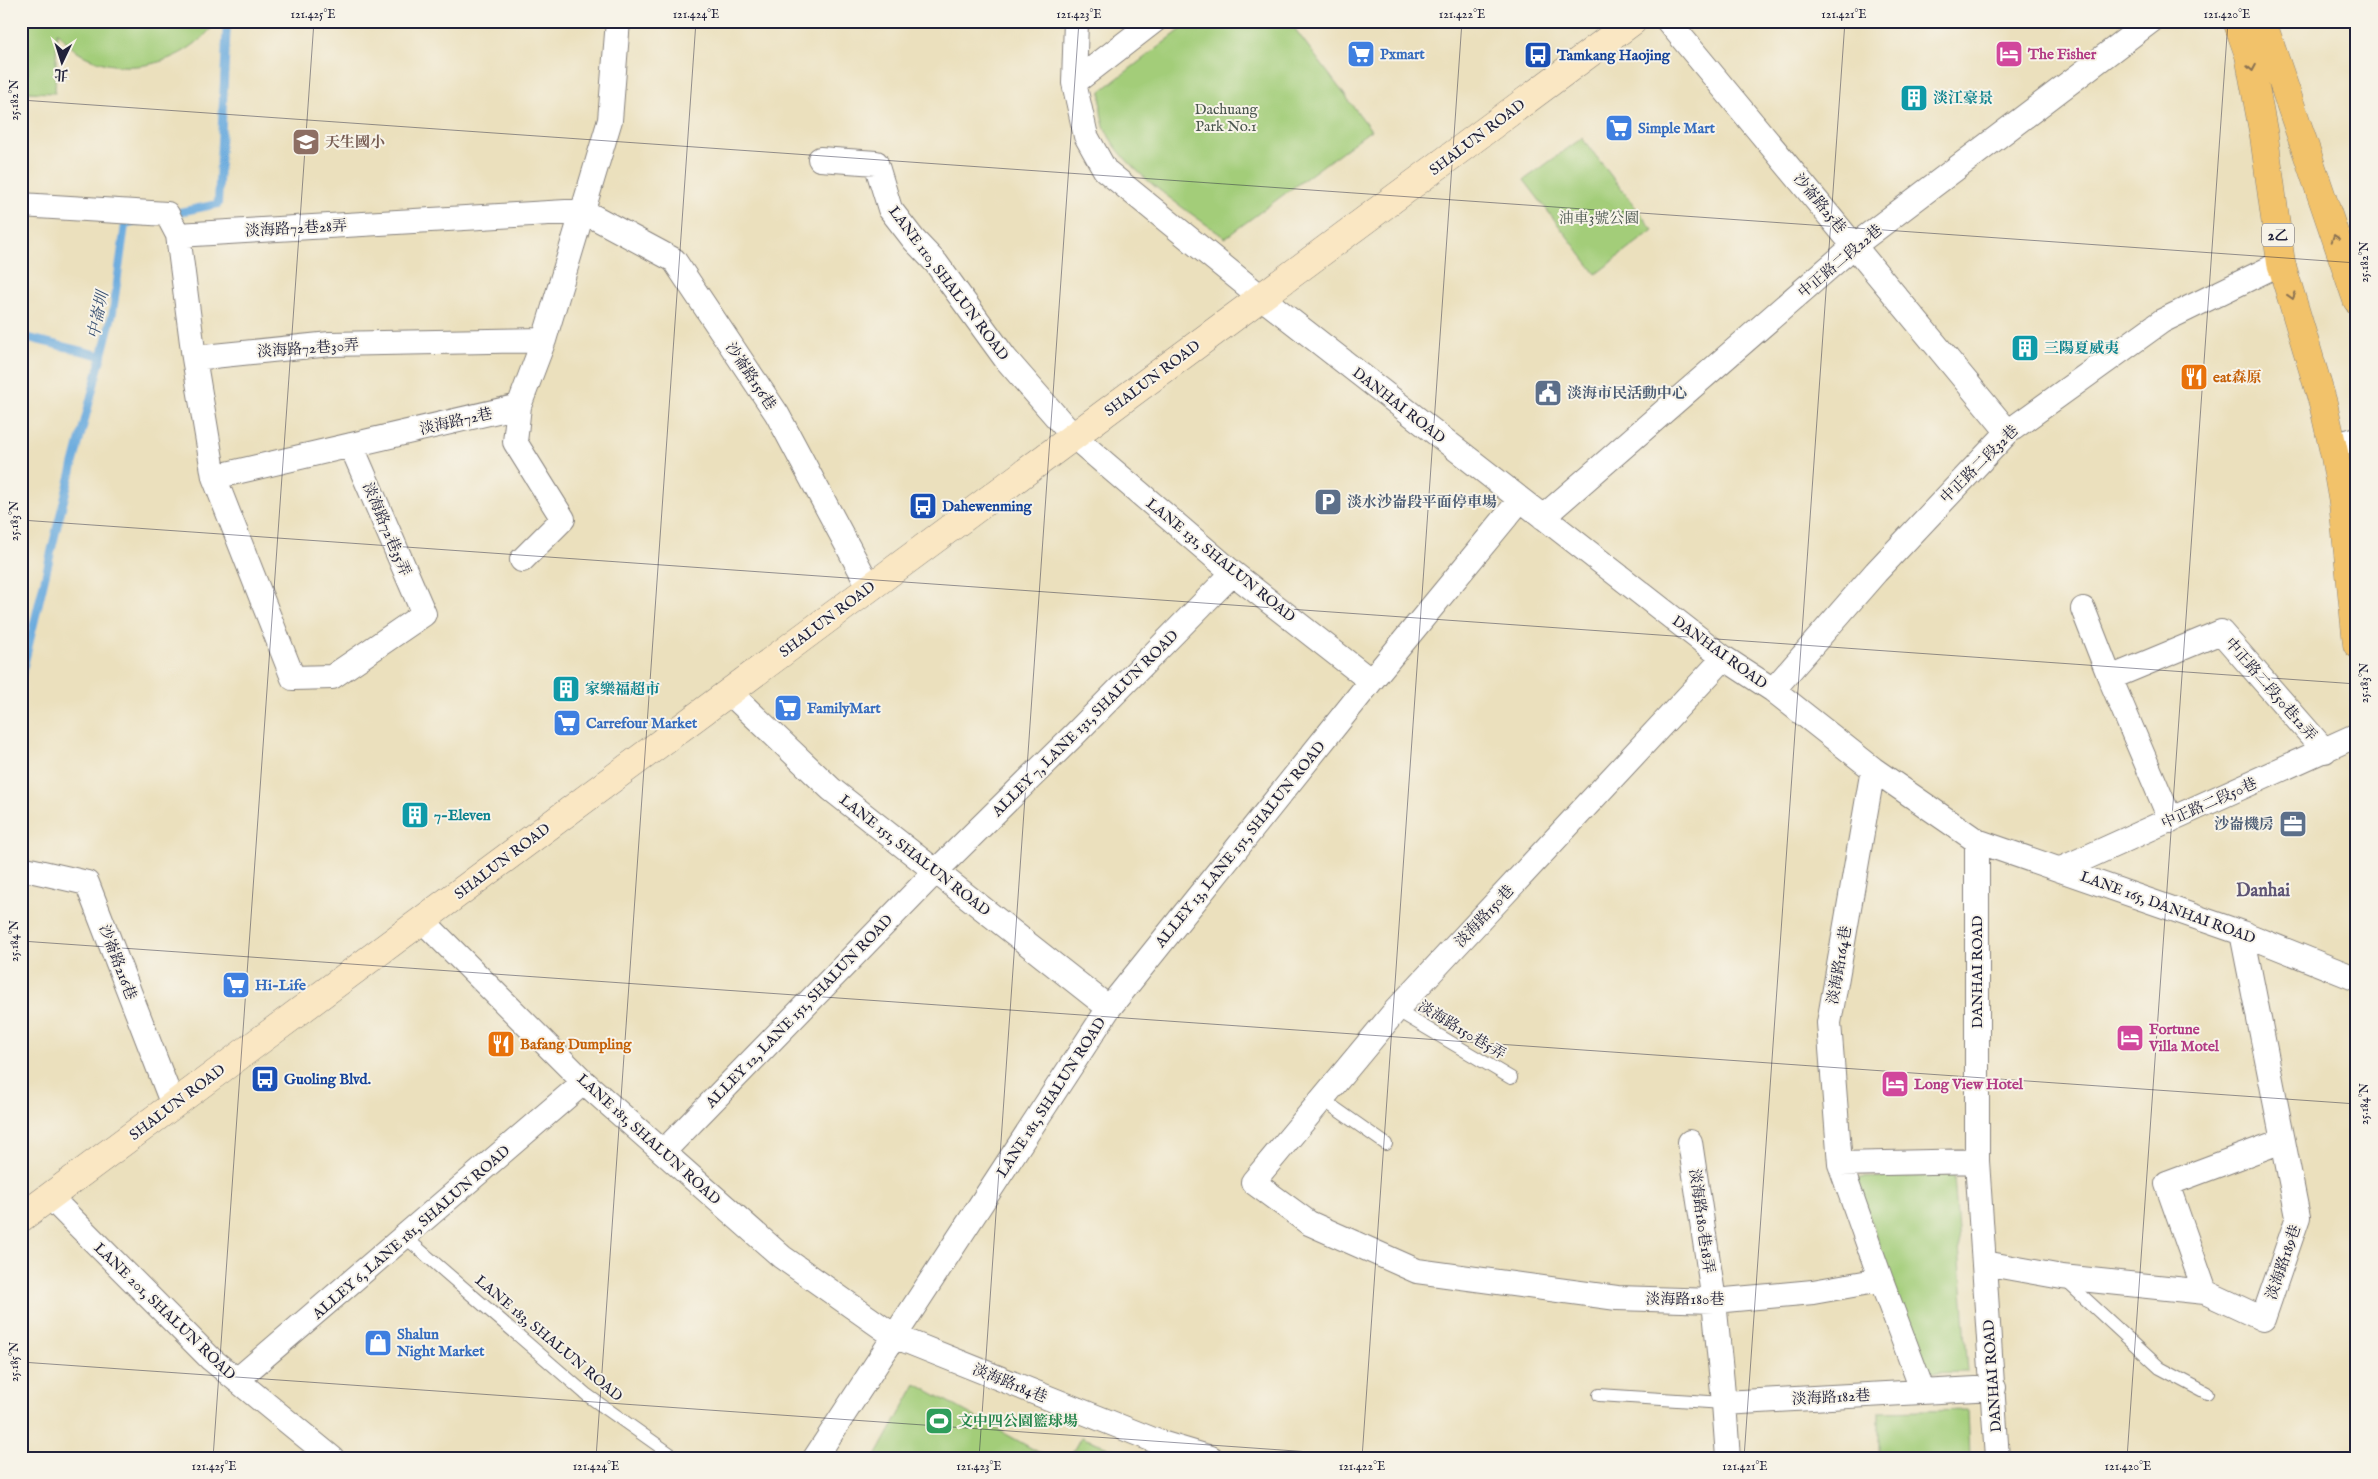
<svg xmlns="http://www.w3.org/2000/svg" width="2378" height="1479" viewBox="0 0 2378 1479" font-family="'IM FELL English','Noto Serif TC',serif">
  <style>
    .green { fill: #a3cd79; stroke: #62785a }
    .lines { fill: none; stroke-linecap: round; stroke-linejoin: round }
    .stream { stroke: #6aabde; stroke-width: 8 }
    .lane-casing { stroke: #86817c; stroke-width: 14 }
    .street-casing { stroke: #86817c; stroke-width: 26 }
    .secondary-casing { stroke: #86817c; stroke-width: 29 }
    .primary-casing { stroke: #86817c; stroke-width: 29 }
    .lane { stroke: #fff; stroke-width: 12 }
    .street { stroke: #fff; stroke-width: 24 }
    .secondary { stroke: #fae7c3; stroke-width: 28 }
    .primary { stroke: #f2c26a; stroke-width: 28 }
    .oneway { stroke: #8a7252 }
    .ticks { fill: none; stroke: #22223b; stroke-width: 1; stroke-opacity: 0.45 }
    .labels { text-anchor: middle; stroke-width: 4; stroke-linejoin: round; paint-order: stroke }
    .shield { fill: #f7f3e8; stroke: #62616f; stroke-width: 1 }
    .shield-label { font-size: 14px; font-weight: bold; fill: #22223b }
    .shop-label { font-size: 15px; font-weight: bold; fill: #366cbe; stroke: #f7f3e8; text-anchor: start }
    .hotel-label { font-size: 15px; font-weight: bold; fill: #b23c85; stroke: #f7f3e8; text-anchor: start }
    .transit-label { font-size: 15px; font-weight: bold; fill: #164399; stroke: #f7f3e8; text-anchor: start }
    .culture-label { font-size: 15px; font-weight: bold; fill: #0d838f; stroke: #f7f3e8; text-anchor: start }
    .park-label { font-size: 15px; fill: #49554e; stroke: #f7f3e8 }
    .street-label { font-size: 15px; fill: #22223b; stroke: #f7f3e8 }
    .education-label { font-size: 15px; font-weight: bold; fill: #785e54; stroke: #f7f3e8; text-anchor: start }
    .food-label { font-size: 15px; font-weight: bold; fill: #c56008; stroke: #f7f3e8; text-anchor: start }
    .service-label { font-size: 15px; font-weight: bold; fill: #4e5e75; stroke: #f7f3e8; text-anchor: start }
    .leisure-label { font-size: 15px; font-weight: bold; fill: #27864d; stroke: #f7f3e8; text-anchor: start }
    .water-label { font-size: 16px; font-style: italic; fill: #3b5274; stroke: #f7f3e8 }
    .quarter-label { font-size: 18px; font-weight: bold; fill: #5e5575; stroke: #f7f3e8 }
    .neatline { fill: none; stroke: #22223b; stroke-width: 2 }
    .ticks-label { font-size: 12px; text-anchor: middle; fill: #22223b }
  </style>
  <rect width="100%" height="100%" fill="#f7f3e8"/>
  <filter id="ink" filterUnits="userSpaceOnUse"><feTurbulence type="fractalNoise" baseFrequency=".02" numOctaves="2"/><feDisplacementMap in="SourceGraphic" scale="10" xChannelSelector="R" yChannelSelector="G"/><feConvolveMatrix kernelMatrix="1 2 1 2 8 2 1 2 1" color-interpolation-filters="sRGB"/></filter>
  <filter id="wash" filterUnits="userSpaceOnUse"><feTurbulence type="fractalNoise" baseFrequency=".0096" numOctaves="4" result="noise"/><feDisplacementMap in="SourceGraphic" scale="20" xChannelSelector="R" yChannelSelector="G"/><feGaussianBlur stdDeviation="1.12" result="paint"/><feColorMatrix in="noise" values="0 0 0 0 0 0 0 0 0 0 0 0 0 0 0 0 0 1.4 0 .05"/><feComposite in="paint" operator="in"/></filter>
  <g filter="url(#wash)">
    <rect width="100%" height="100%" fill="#ebe0bd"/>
    <path class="green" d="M29 21H217C186 64 126 80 79 53 71 48 64 38 57 32L55 93 27 92Z
      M1192 21H1289L1371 130 1225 238C1188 210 1111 164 1102 118 1100 109 1101 99 1101 91Z
      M1582 138 1653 230 1596 274 1524 180Z
      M1954 1175 1968 1372 1924 1373 1856 1178Z
      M916 1384 1049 1458H875Z
      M1968 1410 1970 1458H1879V1412Z
      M1081 1437 1138 1458H1069Z"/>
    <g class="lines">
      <path class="stream" d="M170 214 218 204 227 21
        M21 336 102 356
        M21 678 58 523 113 312 125 225 140 221"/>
    </g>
  </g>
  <g filter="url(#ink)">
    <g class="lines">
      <defs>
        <path id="lane" d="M1396 1010 1511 1078
          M1322 1099 1386 1144
          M405 1237 587 1395 676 1458
          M2065 1280 2160 1368 2207 1393
          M1599 1395 1724 1403"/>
        <path id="street" d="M1076 21 1074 83 1086 136 1105 170 1261 297 1724 658 1773 690 1873 769 1977 841 2242 933 2357 979
          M1668 21 2008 432
          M1074 83 1154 21
          M820 159 876 163 890 209 914 240 936 263 1005 358 1073 436 1233 573 1371 681
          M21 205 167 214 178 235 583 211 674 260 777 414 870 588
          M178 235 194 358
          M519 406 515 442 563 519 522 560
          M351 445 424 614 332 677 293 678 214 477 519 406 544 340 610 120 618 21
          M2333 446 2357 439
          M214 477 194 358 330 344 544 340
          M1543 517 1855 245 2151 21
          M2083 609 2110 678
          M1724 658 1396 1010 1253 1182 1309 1223 1417 1271 1617 1298 1714 1301 1813 1292 1881 1280 1840 1164 1977 1161
          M1773 690 1876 572 2008 432 2162 321 2281 263
          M729 692 831 789 1109 1008
          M2171 821 2110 678 2221 632 2325 751
          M1977 841V1161L1997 1458
          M21 868 87 883 173 1105
          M2061 869 2357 735
          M422 920 584 1082 782 1257 894 1336 1161 1443 1211 1458
          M1690 1142 1714 1301 1724 1403
          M663 1152 936 871 1075 734 1233 573
          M1840 1164 1829 1023 1873 769
          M50 1197 211 1359 332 1458
          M1984 1263 2062 1277 2205 1292 2167 1184 2282 1141
          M1881 1280 1923 1392
          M2205 1292 2263 1319 2298 1217 2242 933
          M237 1380 584 1082
          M815 1458 1109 1008 1371 681 1520 500
          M1728 1458 1724 1403 1994 1388"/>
        <path id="secondary" d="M21 1218 1633 21"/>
        <path id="primary" d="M2237 21 2249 55 2264 136 2281 263 2323 403 2335 457 2343 503 2357 644
          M2262 21 2357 300"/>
      </defs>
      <use href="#lane" class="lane-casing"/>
      <use href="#street" class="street-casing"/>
      <use href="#secondary" class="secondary-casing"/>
      <use href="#primary" class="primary-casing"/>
      <use href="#lane" class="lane"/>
      <use href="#street" class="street"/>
      <use href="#secondary" class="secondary"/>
      <use href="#primary" class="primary"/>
    </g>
    <defs><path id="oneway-chevron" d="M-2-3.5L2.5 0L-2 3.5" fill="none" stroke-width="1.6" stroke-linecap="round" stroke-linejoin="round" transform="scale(1.25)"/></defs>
    <g class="oneway">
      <use href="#oneway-chevron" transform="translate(2252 68) rotate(80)"/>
      <use href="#oneway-chevron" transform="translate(2335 238) rotate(-109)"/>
      <use href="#oneway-chevron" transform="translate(2292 296) rotate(73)"/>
    </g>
  </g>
  <path class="ticks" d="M21 100 2357 263M21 520 2357 684M21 941 2357 1104M21 1362 1396 1458M213 1458 314 21M596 1458 696 21M979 1458 1079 21M1362 1458 1462 21M1744 1458 1845 21M2127 1458 2228 21"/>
  <defs>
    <symbol id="supermarket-square" viewBox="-11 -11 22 22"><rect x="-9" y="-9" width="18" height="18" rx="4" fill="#3f7fe0" stroke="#f7f3e8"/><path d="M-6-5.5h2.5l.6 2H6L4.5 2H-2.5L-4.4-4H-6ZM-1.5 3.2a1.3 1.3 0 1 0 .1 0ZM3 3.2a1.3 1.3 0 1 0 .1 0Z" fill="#fff"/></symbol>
    <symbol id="hotel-square" viewBox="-11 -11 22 22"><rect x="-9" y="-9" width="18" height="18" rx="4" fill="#d1479c" stroke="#f7f3e8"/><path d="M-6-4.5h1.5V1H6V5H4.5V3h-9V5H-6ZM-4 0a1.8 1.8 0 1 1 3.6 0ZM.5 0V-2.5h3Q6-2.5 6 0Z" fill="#fff"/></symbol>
    <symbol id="bus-square" viewBox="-11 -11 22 22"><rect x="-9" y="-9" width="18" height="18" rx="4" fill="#1a4fb4" stroke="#f7f3e8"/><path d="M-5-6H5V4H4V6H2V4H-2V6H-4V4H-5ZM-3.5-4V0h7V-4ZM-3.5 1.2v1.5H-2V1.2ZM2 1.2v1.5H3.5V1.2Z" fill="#fff"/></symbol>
    <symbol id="building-square" viewBox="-11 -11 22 22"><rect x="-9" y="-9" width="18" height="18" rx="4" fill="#0f9aa8" stroke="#f7f3e8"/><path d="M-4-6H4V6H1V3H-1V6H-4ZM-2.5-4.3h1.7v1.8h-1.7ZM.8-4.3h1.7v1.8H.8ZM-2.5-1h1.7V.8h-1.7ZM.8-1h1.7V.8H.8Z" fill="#fff"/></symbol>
    <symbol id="school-square" viewBox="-11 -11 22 22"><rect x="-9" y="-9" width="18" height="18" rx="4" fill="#8d6e63" stroke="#f7f3e8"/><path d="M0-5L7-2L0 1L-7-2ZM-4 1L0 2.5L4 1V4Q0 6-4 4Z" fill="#fff"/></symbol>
    <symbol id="restaurant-square" viewBox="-11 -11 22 22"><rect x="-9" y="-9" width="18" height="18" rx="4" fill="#e8710a" stroke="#f7f3e8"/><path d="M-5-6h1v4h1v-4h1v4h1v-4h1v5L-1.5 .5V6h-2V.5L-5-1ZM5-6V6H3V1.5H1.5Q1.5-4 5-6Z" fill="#fff"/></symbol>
    <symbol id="civic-square" viewBox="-11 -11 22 22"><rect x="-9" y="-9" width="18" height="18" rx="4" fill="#5c6f8a" stroke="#f7f3e8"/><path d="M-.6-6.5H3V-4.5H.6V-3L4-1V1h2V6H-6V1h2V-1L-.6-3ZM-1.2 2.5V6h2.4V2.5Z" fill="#fff"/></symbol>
    <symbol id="parking-square" viewBox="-11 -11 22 22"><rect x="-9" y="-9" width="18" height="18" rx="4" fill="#5c6f8a" stroke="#f7f3e8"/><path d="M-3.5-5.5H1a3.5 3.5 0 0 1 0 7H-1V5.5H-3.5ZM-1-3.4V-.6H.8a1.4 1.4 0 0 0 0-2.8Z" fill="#fff"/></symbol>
    <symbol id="office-square" viewBox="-11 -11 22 22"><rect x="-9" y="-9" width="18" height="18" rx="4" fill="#5c6f8a" stroke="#f7f3e8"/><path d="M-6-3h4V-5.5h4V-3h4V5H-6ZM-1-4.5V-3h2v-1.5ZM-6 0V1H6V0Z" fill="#fff"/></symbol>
    <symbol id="shop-square" viewBox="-11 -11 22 22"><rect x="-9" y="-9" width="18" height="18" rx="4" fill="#3f7fe0" stroke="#f7f3e8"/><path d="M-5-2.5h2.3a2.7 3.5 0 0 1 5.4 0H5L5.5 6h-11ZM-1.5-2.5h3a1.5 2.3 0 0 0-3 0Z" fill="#fff"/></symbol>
    <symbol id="stadium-square" viewBox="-11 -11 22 22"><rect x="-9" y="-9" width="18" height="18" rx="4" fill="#2e9e5b" stroke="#f7f3e8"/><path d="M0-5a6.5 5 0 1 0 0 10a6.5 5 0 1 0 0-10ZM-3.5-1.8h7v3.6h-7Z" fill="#fff"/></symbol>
  </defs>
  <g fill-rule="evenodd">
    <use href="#supermarket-square" x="1345" y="38" width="32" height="32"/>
    <use href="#hotel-square" x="1993" y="38" width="32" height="32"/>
    <use href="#bus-square" x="1522" y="39" width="32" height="32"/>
    <use href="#building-square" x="1898" y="82" width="32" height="32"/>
    <use href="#supermarket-square" x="1603" y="112" width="32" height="32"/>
    <use href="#school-square" x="290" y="126" width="32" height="32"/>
    <use href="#building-square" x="2009" y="332" width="32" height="32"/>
    <use href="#restaurant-square" x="2178" y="361" width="32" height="32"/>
    <use href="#civic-square" x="1532" y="377" width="32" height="32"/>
    <use href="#parking-square" x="1312" y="486" width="32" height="32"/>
    <use href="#bus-square" x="907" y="490" width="32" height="32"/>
    <use href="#building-square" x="550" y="673" width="32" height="32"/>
    <use href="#supermarket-square" x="772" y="692" width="32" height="32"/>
    <use href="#supermarket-square" x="551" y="707" width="32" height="32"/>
    <use href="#building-square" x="399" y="799" width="32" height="32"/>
    <use href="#office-square" x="2277" y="808" width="32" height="32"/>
    <use href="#supermarket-square" x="220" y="969" width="32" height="32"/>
    <use href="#hotel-square" x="2114" y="1022" width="32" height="32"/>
    <use href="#restaurant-square" x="485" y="1028" width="32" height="32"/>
    <use href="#bus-square" x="249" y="1063" width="32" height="32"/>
    <use href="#hotel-square" x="1879" y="1068" width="32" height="32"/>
    <use href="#shop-square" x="362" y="1327" width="32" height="32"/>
    <use href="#stadium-square" x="923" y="1405" width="32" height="32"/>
  </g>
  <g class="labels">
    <rect class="shield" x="2262" y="223.5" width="32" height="23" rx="4"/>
    <g class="shield-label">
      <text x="2278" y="240">2乙</text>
    </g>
    <g class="shop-label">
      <text x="1380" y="59">Pxmart</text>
      <text x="1638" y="133">Simple Mart</text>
      <text x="807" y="713">FamilyMart</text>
      <text x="586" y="728">Carrefour Market</text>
      <text x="255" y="990">Hi-Life</text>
      <text x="397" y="1339">Shalun<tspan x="397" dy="17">Night Market</tspan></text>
    </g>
    <g class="hotel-label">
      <text x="2028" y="59">The Fisher</text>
      <text x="2149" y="1034">Fortune<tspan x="2149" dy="17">Villa Motel</tspan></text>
      <text x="1914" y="1089">Long View Hotel</text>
    </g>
    <g class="transit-label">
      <text x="1557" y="60">Tamkang Haojing</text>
      <text x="942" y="511">Dahewenming</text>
      <text x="284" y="1084">Guoling Blvd.</text>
    </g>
    <g class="culture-label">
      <text x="1933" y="103">淡江豪景</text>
      <text x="2044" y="353">三陽夏威夷</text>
      <text x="585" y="694">家樂福超市</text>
      <text x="434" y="820">7-Eleven</text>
    </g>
    <g class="park-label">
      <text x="1226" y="114">Dachuang<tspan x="1226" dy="17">Park No.1</tspan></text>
      <text x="1599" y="223">油車3號公園</text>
    </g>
    <g class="street-label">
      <text transform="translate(1477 137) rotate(-37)" y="5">SHALUN ROAD</text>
      <text transform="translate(1820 203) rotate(50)" y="5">沙崙路25巷</text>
      <text transform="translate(296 228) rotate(-3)" y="5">淡海路72巷28弄</text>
      <text transform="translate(1840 261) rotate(-40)" y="5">中正路二段22巷</text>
      <text transform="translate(949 283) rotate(53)" y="5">LANE 110, SHALUN ROAD</text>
      <text transform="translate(308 348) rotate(-4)" y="5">淡海路72巷30弄</text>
      <text transform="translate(751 376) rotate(56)" y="5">沙崙路156巷</text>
      <text transform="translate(1152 378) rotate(-37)" y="5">SHALUN ROAD</text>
      <text transform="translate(1399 405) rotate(38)" y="5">DANHAI ROAD</text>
      <text transform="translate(456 421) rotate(-13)" y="5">淡海路72巷</text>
      <text transform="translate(1979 464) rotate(-45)" y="5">中正路二段32巷</text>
      <text transform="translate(387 529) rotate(67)" y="5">淡海路72巷35弄</text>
      <text transform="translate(1221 560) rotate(39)" y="5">LANE 131, SHALUN ROAD</text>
      <text transform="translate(827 619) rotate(-37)" y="5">SHALUN ROAD</text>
      <text transform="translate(1720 652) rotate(36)" y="5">DANHAI ROAD</text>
      <text transform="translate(2271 689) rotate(49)" y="5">中正路二段50巷12弄</text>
      <text transform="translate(1085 723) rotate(-45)" y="5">ALLEY 7, LANE 131, SHALUN ROAD</text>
      <text transform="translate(2209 803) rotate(-24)" y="5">中正路二段50巷</text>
      <text transform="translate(1240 844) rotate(-51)" y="5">ALLEY 13, LANE 151, SHALUN ROAD</text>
      <text transform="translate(915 855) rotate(38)" y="5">LANE 151, SHALUN ROAD</text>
      <text transform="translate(502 861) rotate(-37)" y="5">SHALUN ROAD</text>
      <text transform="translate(2168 907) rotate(20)" y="5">LANE 165, DANHAI ROAD</text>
      <text transform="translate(1484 916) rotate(-47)" y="5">淡海路150巷</text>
      <text transform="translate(118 962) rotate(69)" y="5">沙崙路216巷</text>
      <text transform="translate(1839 965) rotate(-80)" y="5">淡海路164巷</text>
      <text transform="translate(1977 972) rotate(-90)" y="5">DANHAI ROAD</text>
      <text transform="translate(799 1011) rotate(-46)" y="5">ALLEY 12, LANE 151, SHALUN ROAD</text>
      <text transform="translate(1462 1030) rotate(31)" y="5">淡海路150巷5弄</text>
      <text transform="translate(1051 1097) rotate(-57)" y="5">LANE 181, SHALUN ROAD</text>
      <text transform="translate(177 1102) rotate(-37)" y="5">SHALUN ROAD</text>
      <text transform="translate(649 1139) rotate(42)" y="5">LANE 181, SHALUN ROAD</text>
      <text transform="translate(1702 1221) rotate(82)" y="5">淡海路180巷18弄</text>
      <text transform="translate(411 1232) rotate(-41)" y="5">ALLEY 6, LANE 181, SHALUN ROAD</text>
      <text transform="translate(2283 1262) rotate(-71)" y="5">淡海路189巷</text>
      <text x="1685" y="1304">淡海路180巷</text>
      <text transform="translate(165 1311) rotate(44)" y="5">LANE 201, SHALUN ROAD</text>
      <text transform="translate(549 1338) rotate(40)" y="5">LANE 183, SHALUN ROAD</text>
      <text transform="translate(1992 1376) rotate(-94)" y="5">DANHAI ROAD</text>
      <text transform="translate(1010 1383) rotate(22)" y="5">淡海路184巷</text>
      <text transform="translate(1831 1397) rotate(-3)" y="5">淡海路182巷</text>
    </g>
    <g class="education-label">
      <text x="325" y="147">天生國小</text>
    </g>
    <g class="food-label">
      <text x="2213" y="382">eat森原</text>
      <text x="520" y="1049">Bafang Dumpling</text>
    </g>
    <g class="service-label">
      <text x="1567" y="398">淡海市民活動中心</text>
      <text x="1347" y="507">淡水沙崙段平面停車場</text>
      <text x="2274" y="829" text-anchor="end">沙崙機房</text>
    </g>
    <g class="leisure-label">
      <text x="958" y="1426">文中四公園籃球場</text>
    </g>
    <g class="water-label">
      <text transform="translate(97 315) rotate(-78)" y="6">中崙圳</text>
    </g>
    <g class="quarter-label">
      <text x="2263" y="896">Danhai</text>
    </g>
  </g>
  <rect width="2378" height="1479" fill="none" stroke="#f7f3e8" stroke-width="55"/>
  <g transform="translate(62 62) rotate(184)" stroke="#f7f3e8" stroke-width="4" paint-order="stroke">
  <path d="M0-4L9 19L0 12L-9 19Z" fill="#22223b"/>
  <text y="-8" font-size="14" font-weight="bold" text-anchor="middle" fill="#22223b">北</text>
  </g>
  <rect x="28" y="28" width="2322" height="1424" class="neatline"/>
  <g class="ticks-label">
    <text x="313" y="18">121.425°E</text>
    <text x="696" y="18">121.424°E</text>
    <text x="1079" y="18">121.423°E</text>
    <text x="1462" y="18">121.422°E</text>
    <text x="1844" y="18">121.421°E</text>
    <text x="2227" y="18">121.420°E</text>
    <text transform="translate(14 100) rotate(-90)" y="4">25.182°N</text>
    <text transform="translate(2364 262) rotate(-90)" y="4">25.182°N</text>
    <text transform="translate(14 521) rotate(-90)" y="4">25.183°N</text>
    <text transform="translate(2364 683) rotate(-90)" y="4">25.183°N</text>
    <text transform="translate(14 941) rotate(-90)" y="4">25.184°N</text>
    <text transform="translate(2364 1104) rotate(-90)" y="4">25.184°N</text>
    <text transform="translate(14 1362) rotate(-90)" y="4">25.185°N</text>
    <text x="214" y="1470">121.425°E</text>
    <text x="596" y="1470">121.424°E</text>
    <text x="979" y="1470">121.423°E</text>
    <text x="1362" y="1470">121.422°E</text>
    <text x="1745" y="1470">121.421°E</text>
    <text x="2128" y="1470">121.420°E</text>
  </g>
</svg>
